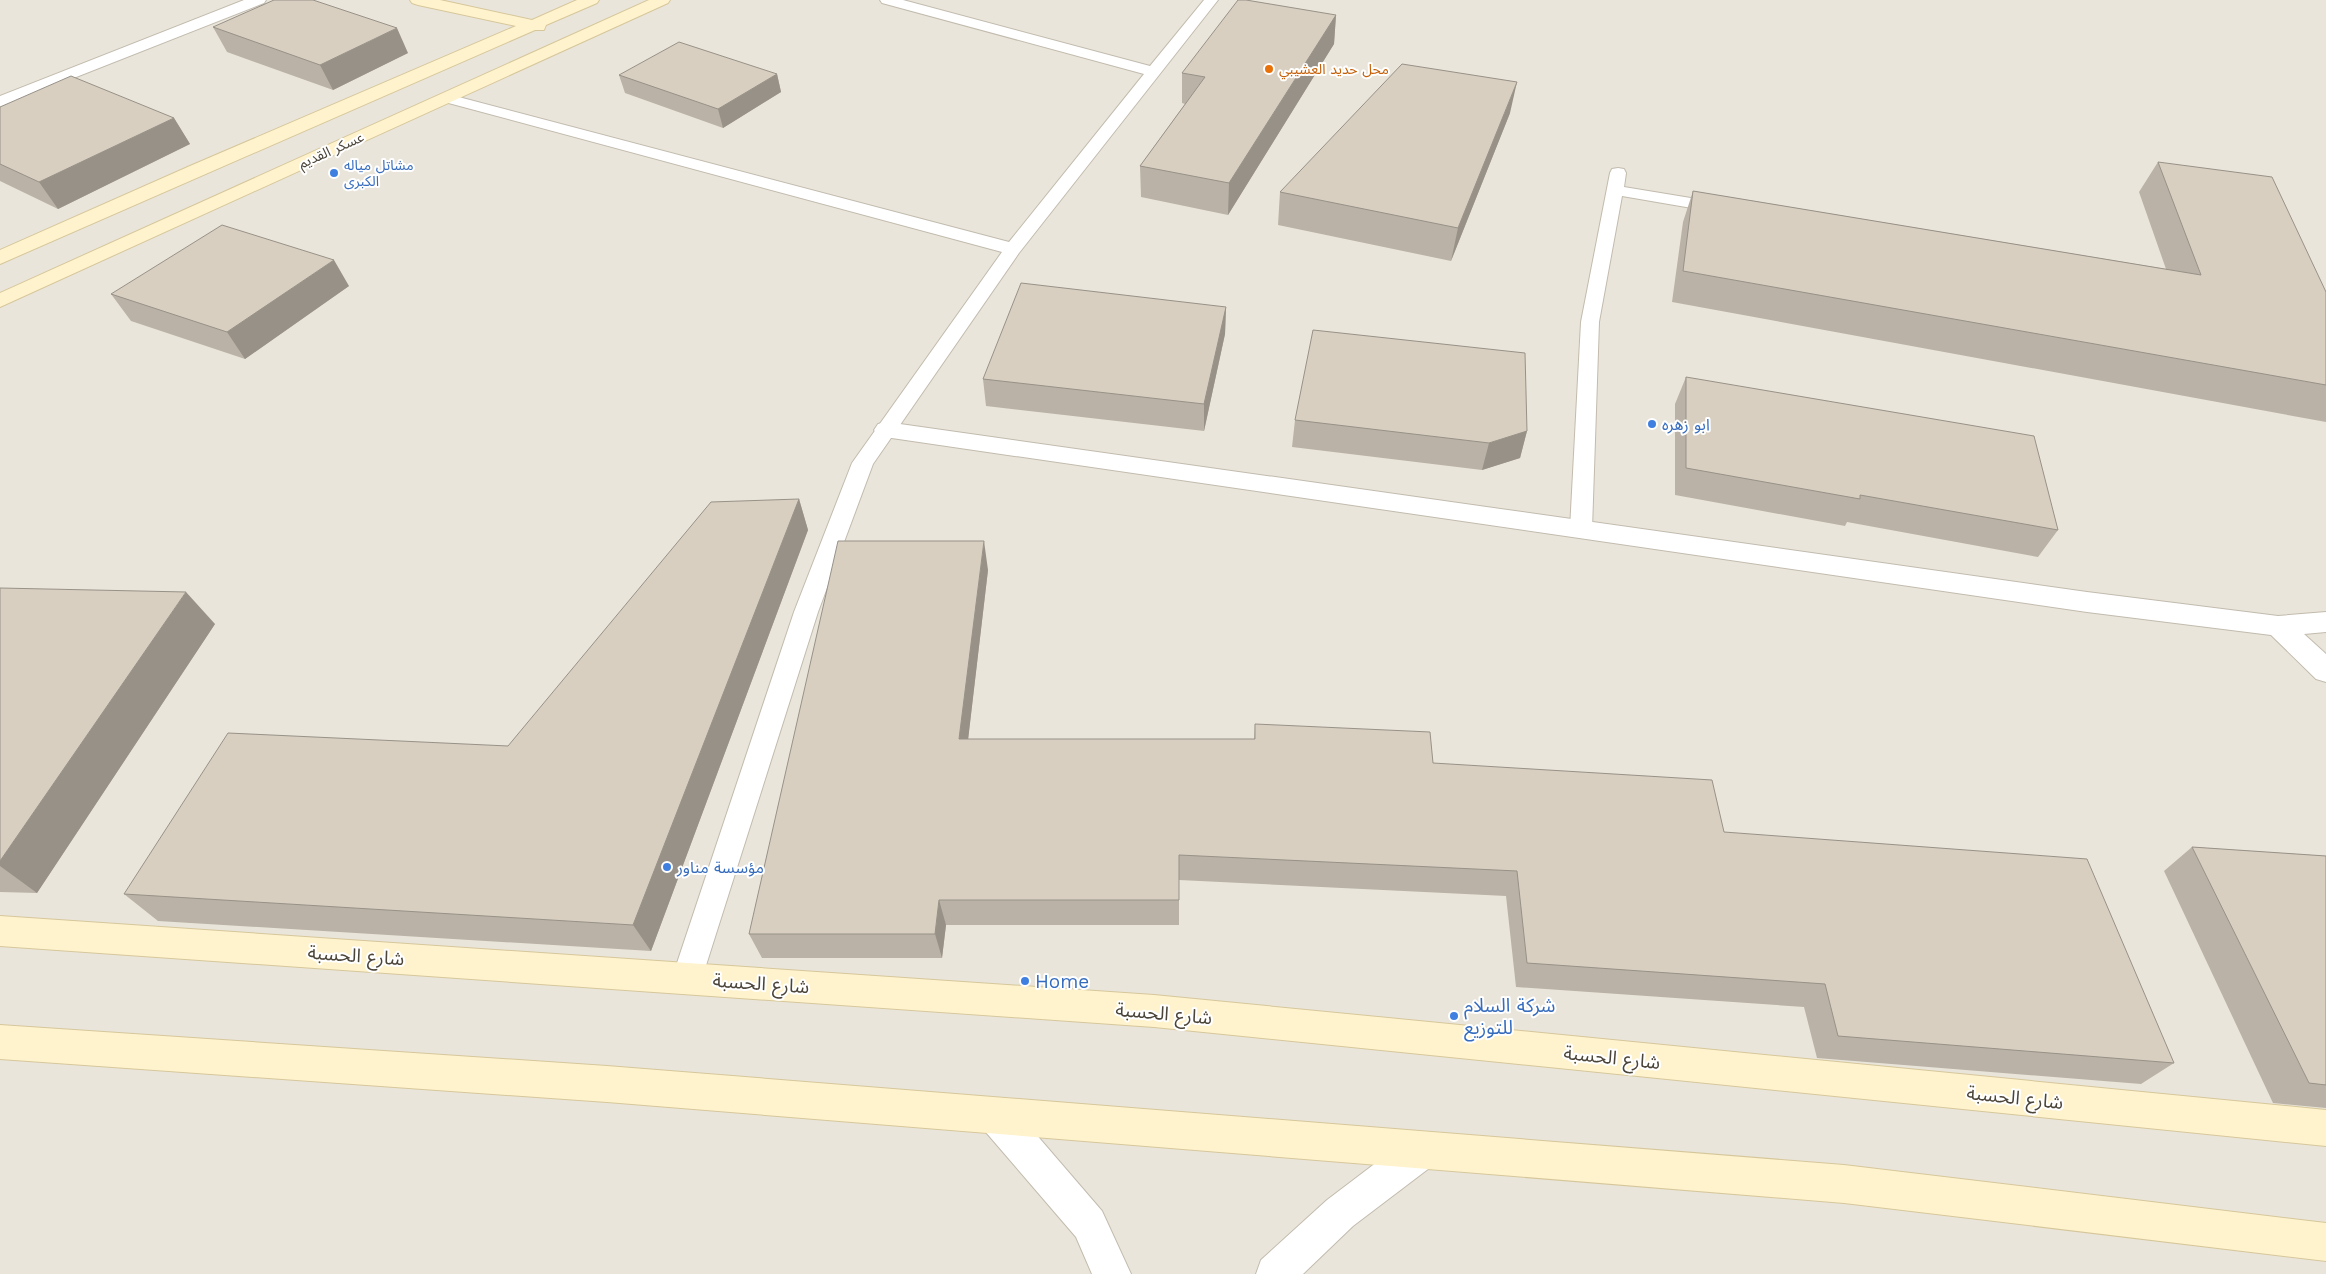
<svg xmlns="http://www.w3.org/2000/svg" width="2326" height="1274" viewBox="0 0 2326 1274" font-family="'Work Sans','Noto Sans Arabic',sans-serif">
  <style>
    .residential { fill: #eae5da }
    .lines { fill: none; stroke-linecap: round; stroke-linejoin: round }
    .lane-casing { stroke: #c2bbae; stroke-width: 2 }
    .street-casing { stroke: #c2bbae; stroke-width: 2 }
    .secondary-casing { stroke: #d6c79b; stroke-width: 2 }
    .lane { fill: #fff; fill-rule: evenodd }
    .street { fill: #fff; fill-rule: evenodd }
    .secondary { fill: #fff3cd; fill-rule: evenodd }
    .wall { fill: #bab2a6 }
    .shaded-wall { fill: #979187 }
    .building { fill: #d8cfc1; stroke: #979187 }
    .food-dot { fill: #e8710a; stroke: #fff; stroke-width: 2 }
    .shop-dot { fill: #3f7fe0; stroke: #fff; stroke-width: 2 }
    .labels { text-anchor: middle; stroke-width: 4; stroke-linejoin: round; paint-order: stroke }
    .far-food-label { font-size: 14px; fill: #c56008; stroke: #fff; text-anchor: start }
    .far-street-label { font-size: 14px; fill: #4b4439; stroke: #fff }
    .far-shop-label { font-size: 14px; fill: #366cbe; stroke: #fff; text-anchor: start }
    .shop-label { font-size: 16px; fill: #366cbe; stroke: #fff; text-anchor: start }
    .near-street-label { font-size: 19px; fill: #4b4439; stroke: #fff }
    .near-shop-label { font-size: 19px; fill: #366cbe; stroke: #fff; text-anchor: start }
  </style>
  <rect width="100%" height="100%" fill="#f6f3ec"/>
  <path class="residential" d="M0 0H2326V1274H0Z"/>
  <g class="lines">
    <defs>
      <path id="lane" d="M880 0H903L1150 66 1204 0H1218L1019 253 873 464 818 612 702 978 697 988 687 992 677 988 672 978 794 612 852 463 1002 252 441 101 438 98 441 95H451L1009 242 1144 74 882 3Z
        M1618 168 1624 169 1626 173 1624 187 1721 203 1727 204 1730 208 1727 212 1721 213 1622 196 1599 322 1592 529 1589 535 1581 537 1573 535 1570 529 1581 322 1610 173 1612 169Z"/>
      <path id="street" d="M244 0H266L264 3 0 107V96Z
        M886 422 2087 592 2278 616 2326 612V632L2304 634 2326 654V682L2316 679 2271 635 2087 612 878 436 874 430 878 424Z
        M997 1099 1010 1104 1102 1211 1131 1274H1092L1076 1237 984 1130 979 1117 984 1104Z
        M1423 1132 1436 1137 1441 1150 1436 1163 1353 1226 1303 1274H1256L1261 1260 1327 1200 1410 1137Z"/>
      <path id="secondary" d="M410 0H440L532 20 577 0H599L597 3 546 25 544 30H535L0 264V250L190 166 516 26 418 5 412 3Z
        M649 0H670L668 3 0 307V293Z
        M0 916 1154 995 2326 1110V1146L1154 1027 0 946Z
        M0 1025 607 1066 1844 1165 2326 1223V1261L1844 1203 607 1102 0 1059Z"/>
    </defs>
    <use href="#lane" class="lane-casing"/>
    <use href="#street" class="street-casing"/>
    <use href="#secondary" class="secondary-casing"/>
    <use href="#lane" class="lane"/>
    <use href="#street" class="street"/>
    <use href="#secondary" class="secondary"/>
  </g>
  <path class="wall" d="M1336 15 1334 44 1228 215 1141 197 1140 166 1185 104 1182 103V73Z
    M213 27 408 53 333 90 227 52Z
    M777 74 781 92 723 128 625 93 619 75Z
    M0 107 174 118 190 144 58 209 0 181Z
    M1510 113 1451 261 1278 225 1280 192Z
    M2158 162 2326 292V422L1672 302 1683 222 1693 191 2166 269 2139 192Z
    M349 286 245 359 131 321 111 294Z
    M1226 307 1225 334 1204 431 986 406 983 379Z
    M1686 377 2058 530 2038 557 1847 522 1845 526 1675 495V404Z
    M1295 420 1527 431 1520 458 1482 470 1292 447Z
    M799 499 808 530 651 951 158 921 124 894 508 746Z
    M988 570 968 739H1254L1255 724 1433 763 1724 832 2174 1063 2141 1084 1817 1058 1804 1007 1516 987 1506 896 1179 880V925H946L942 958H762L749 934Z
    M0 588 215 624 37 893 0 892Z
    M2192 847 2326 856V1108L2273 1103 2164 871Z"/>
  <path class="shaded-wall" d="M1336 15 1334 44 1228 215 1229 183Z
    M397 28 408 53 333 90 320 65Z
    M777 74 781 92 723 128 718 109Z
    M1517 82 1510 113 1451 261 1458 228Z
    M174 118 190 144 58 209 39 182Z
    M334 260 349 286 245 359 227 332Z
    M1226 307 1225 334 1204 431V404Z
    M1527 431 1520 458 1482 470 1489 443Z
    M799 499 808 530 651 951 633 925Z
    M984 541 988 570 965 766 959 739Z
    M186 592 215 624 37 893 0 866V861Z
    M939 900 946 925 942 958 935 934Z"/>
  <path class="building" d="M274 0H313L397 28 320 65 213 27Z
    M1238 0H1246L1336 15 1229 183 1140 166 1205 77 1182 73Z
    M679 42 777 74 718 109 619 75Z
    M1402 64 1517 82 1458 228 1280 192Z
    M71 76 174 118 39 182 0 164V107Z
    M2158 162 2272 177 2326 292V385L1683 271 1693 191 2201 275Z
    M222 225 334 260 227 332 111 294Z
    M1021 283 1226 307 1204 404 983 379Z
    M1313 330 1525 353 1527 431 1489 443 1295 420Z
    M1686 377 2034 436 2058 530 1860 495V499L1686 468Z
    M799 499 633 925 124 894 228 733 508 746 711 502Z
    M838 541H984L959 739H1255V724L1430 732 1433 763 1712 780 1724 832 2087 859 2174 1063 1838 1036 1825 984 1527 963 1517 871 1179 855V900H939L935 934H749Z
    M0 588 186 592 0 861Z
    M2192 847 2326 856V1085L2309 1083Z"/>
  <circle class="food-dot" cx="1269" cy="69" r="5"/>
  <g class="shop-dot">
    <circle cx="334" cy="173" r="5"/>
    <circle cx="1652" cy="424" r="5"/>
    <circle cx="667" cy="867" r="5"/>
    <circle cx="1025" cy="981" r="5"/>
    <circle cx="1454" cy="1016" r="5"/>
  </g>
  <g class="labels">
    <g class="far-food-label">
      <text x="1279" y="74">محل حديد العشيبي</text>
    </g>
    <g class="far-street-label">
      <text transform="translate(331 150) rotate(-24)" y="5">عسكر القديم</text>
    </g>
    <g class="far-shop-label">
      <text x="344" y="170">مشاتل مياله<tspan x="344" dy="16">الكبرى</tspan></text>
    </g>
    <g class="shop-label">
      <text x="1662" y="430">ابو زهره</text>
      <text x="677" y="873">مؤسسة مناور</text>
    </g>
    <g class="near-street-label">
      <text transform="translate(356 955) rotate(4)" y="7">شارع الحسبة</text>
      <text transform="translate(761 983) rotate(4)" y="7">شارع الحسبة</text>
      <text transform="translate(1164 1013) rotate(5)" y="7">شارع الحسبة</text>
      <text transform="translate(1612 1057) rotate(6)" y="7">شارع الحسبة</text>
      <text transform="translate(2015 1097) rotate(6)" y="7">شارع الحسبة</text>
    </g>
    <g class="near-shop-label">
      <text x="1035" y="988">Home</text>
      <text x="1464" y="1012">شركة السلام<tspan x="1464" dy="22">للتوزيع</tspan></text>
    </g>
  </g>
</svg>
